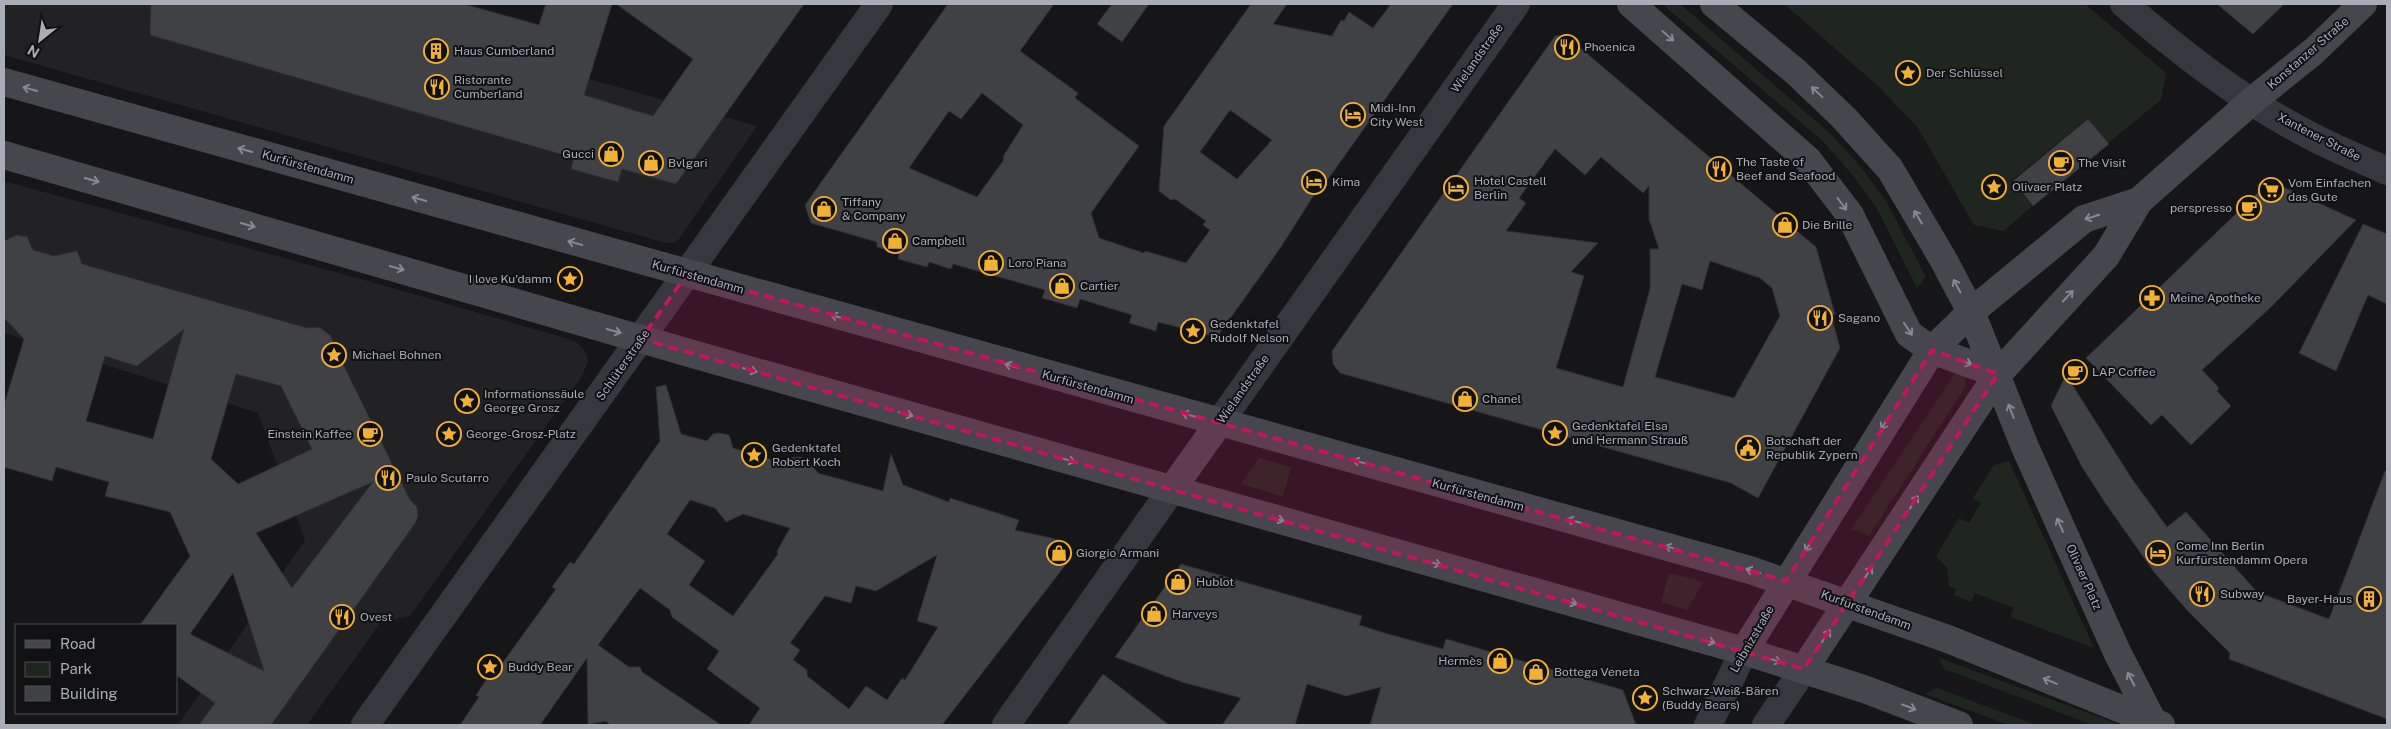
<svg xmlns="http://www.w3.org/2000/svg" width="2391" height="729" viewBox="0 0 2391 729" font-family="'Public Sans',sans-serif">
  <style>
    .built { fill: #222225 }
    .green { fill: #1e261f }
    .building { fill: #404145; stroke: #303034; fill-rule: evenodd }
    .lines { fill: none; stroke-linecap: round; stroke-linejoin: round }
    .minor { stroke: #37383d; stroke-width: 28 }
    .tertiary { stroke: #37383d; stroke-width: 28 }
    .secondary { stroke: #45474d; stroke-width: 28 }
    .oneway { stroke: #858993 }
    .marked { fill: #c2185b; fill-opacity: 0.2; stroke: #c2185b; stroke-width: 4; stroke-dasharray: 10 6; stroke-linejoin: round }
    .labels { text-anchor: middle; stroke-width: 4; stroke-linejoin: round; paint-order: stroke }
    .poi-label { font-size: 12px; fill: #a8adb8; stroke: #111113; text-anchor: start }
    .street-label { font-size: 12px; fill: #a8adb8; stroke: #111113 }
  </style>
  <rect width="100%" height="100%" fill="#161618"/>
  <path class="built" d="M4 4H321L757 126 679 239 673 243H666L4 55Z
    M4 181 382 285 562 337 576 342 585 351 588 362 582 376 410 616 381 622 307 725H178L305 540 258 413 4 333Z"/>
  <path class="green" d="M1662 4H1680L1831 134 1860 166 1886 201 1926 277 1917 288 1876 207 1851 173 1823 141Z
    M1784 4H2085L2166 73 2161 100 2108 143 2087 119 2011 181 2032 206 2004 231 1974 225 1918 128 1878 86Z
    M1955 373 1965 377V387L1869 536 1851 529Z
    M1259 458 1291 467 1283 497 1241 484Z
    M2009 461 2094 648 2010 617 2014 608 1975 593 1971 602 1954 595 1956 589 1949 586 1947 568 1936 556 1959 518 1969 523 1981 503 1973 498 1994 465Z
    M1669 573 1704 582 1687 610 1661 602Z
    M1939 658 2121 725H2093L1944 669Z
    M1937 688 2036 725H2009L1925 694Z"/>
  <path class="building" d="M151 4H464L539 25 546 4H612L584 95 653 116 693 59 616 4H804L676 184 622 169 618 182 571 169 574 158 150 35Z
    M948 4H1054L1020 51 1078 93 1075 98 1139 146 1091 213 1099 238 1144 253 1145 251 1186 263 1210 230 1203 225 1206 221 1175 199 1171 200 1159 191 1164 126 1251 4H1287L1273 24 1332 36 1341 20 1344 21 1349 12 1373 28 1391 4H1453L1328 179 1312 198 1281 247 1217 337 1158 322 1156 331 1129 323 1132 315 1080 299 1077 308 1042 298 1045 290 953 264 951 269 929 262 927 267 898 259 899 253 877 247V242L811 223 805 205ZM982 93 1023 125 1004 155 1003 161 977 197 909 168 949 111 961 119ZM1230 110 1272 140 1237 179 1200 152Z
    M1112 4H1149L1122 42 1097 24Z
    M2217 4H2284L2253 34Z
    M1565 35 1816 247 1835 314 1831 315 1840 348 1758 498 1731 483 1340 373 1333 364 1332 351 1428 215 1555 36ZM1555 149 1585 175 1601 157 1643 193 1649 186V219L1659 249H1650V289L1623 387 1556 368 1584 276 1571 272 1598 243 1506 231 1526 203 1519 198ZM1710 261 1760 278 1772 288 1780 316 1734 398 1655 377 1682 284 1702 290Z
    M2088 119 2109 144 2033 206 2013 181Z
    M2270 181 2356 220 2270 308 2202 370 2219 388 2217 391 2231 406 2191 445 2162 415 2151 425 2086 358Z
    M2363 224 2387 234V304L2368 295 2336 371 2299 353Z
    M17 235 27 237 33 250 54 256 77 251 82 264 307 328 319 327 331 336 334 346 410 500 417 507 418 516 416 522 271 725H199L215 703 176 675V625H140L190 556 170 512 105 496 109 482 56 467 52 481 4 467V405L24 339 4 318V241ZM184 329 153 439 86 421 105 356 137 366ZM236 374 281 386 312 449 238 484 211 459ZM373 482 292 588 256 533ZM233 573 264 671 190 634Z
    M2066 375 2132 479 2167 527 2186 512 2257 592 2329 619 2385 471 2387 472V719L2229 659 2230 653 2186 609 2154 572 2106 504 2082 467 2051 406Z
    M666 385 681 434 707 441 713 434 720 433 729 435 733 448 786 464 791 458 799 457 807 459 818 473 883 491 891 454 903 485 949 502 950 498 1019 520 1015 530 1060 540 1070 559 942 725H749L760 708 707 669 719 651 672 617 670 610 640 588 598 645 629 667H640L642 672 721 725H611L605 721 588 725 587 658 540 725H460L479 697 476 695 493 670 496 672 556 589 552 587 570 562 574 564 660 441 656 387ZM690 500 715 508 726 522 743 514 790 528 777 551 778 554 733 616 689 585 705 561 667 534ZM937 555 917 621 938 627 905 680 902 678 887 700 866 686 849 709 807 676V670L793 660 800 650 790 643 825 596 851 603 856 586 876 591Z
    M1181 564 1362 616 1359 625 1388 634 1443 649 1446 639 1623 690 1636 725H1370L1381 687 1346 696 1307 684 1295 725H1222L1241 698 1182 682 1115 657Z
    M1103 674 1169 725H1067Z"/>
  <g class="lines">
    <path class="minor" d="M2124 4C2181 53 2240 99 2307 134 2333 148 2361 159 2387 171
      M1219 423 1516 4
      M365 725 879 4
      M1006 725 1172 489"/>
    <path class="tertiary" d="M1708 725 1744 651
      M1766 725 1804 669"/>
    <path class="secondary" d="M1631 4 1808 160 1850 215 1909 334 1932 350 1998 374
      M1714 4 1796 72 1844 118 1890 169 1943 259 1971 312 2025 447 2117 652 2153 722
      M4 82 1750 570 1948 639 2161 725
      M4 155 703 357 1744 651 1864 689 1959 725
      M1172 489 1219 423
      M1744 651 1932 350 1971 312 2084 219 2139 201
      M1804 669 1998 374 2106 256 2139 201 2252 101 2314 51 2363 4"/>
  </g>
  <defs><path id="oneway-shaft" d="M-6 0H5M1.5-3L5.5 0L1.5 3" fill="none" stroke-width="1.6" stroke-linecap="round" stroke-linejoin="round" transform="scale(1.25)"/></defs>
  <g class="oneway">
    <use href="#oneway-shaft" transform="translate(1668 36) rotate(41)"/>
    <use href="#oneway-shaft" transform="translate(30 89) rotate(-165)"/>
    <use href="#oneway-shaft" transform="translate(1817 92) rotate(-137)"/>
    <use href="#oneway-shaft" transform="translate(245 150) rotate(-164)"/>
    <use href="#oneway-shaft" transform="translate(92 180) rotate(16)"/>
    <use href="#oneway-shaft" transform="translate(419 199) rotate(-164)"/>
    <use href="#oneway-shaft" transform="translate(1842 204) rotate(53)"/>
    <use href="#oneway-shaft" transform="translate(1918 217) rotate(-121)"/>
    <use href="#oneway-shaft" transform="translate(2092 217) rotate(162)"/>
    <use href="#oneway-shaft" transform="translate(248 225) rotate(16)"/>
    <use href="#oneway-shaft" transform="translate(575 243) rotate(-164)"/>
    <use href="#oneway-shaft" transform="translate(397 268) rotate(16)"/>
    <use href="#oneway-shaft" transform="translate(1957 286) rotate(-118)"/>
    <use href="#oneway-shaft" transform="translate(2068 296) rotate(-47)"/>
    <use href="#oneway-shaft" transform="translate(838 317) rotate(-164)"/>
    <use href="#oneway-shaft" transform="translate(1908 329) rotate(56)"/>
    <use href="#oneway-shaft" transform="translate(614 331) rotate(16)"/>
    <use href="#oneway-shaft" transform="translate(1965 362) rotate(20)"/>
    <use href="#oneway-shaft" transform="translate(1012 366) rotate(-164)"/>
    <use href="#oneway-shaft" transform="translate(750 370) rotate(16)"/>
    <use href="#oneway-shaft" transform="translate(2011 411) rotate(-111)"/>
    <use href="#oneway-shaft" transform="translate(906 414) rotate(16)"/>
    <use href="#oneway-shaft" transform="translate(1189 415) rotate(-164)"/>
    <use href="#oneway-shaft" transform="translate(1885 423) rotate(122)"/>
    <use href="#oneway-shaft" transform="translate(1068 460) rotate(16)"/>
    <use href="#oneway-shaft" transform="translate(1360 462) rotate(-165)"/>
    <use href="#oneway-shaft" transform="translate(1914 502) rotate(-58)"/>
    <use href="#oneway-shaft" transform="translate(1277 519) rotate(16)"/>
    <use href="#oneway-shaft" transform="translate(1574 521) rotate(-165)"/>
    <use href="#oneway-shaft" transform="translate(2060 525) rotate(-114)"/>
    <use href="#oneway-shaft" transform="translate(1809 545) rotate(122)"/>
    <use href="#oneway-shaft" transform="translate(1672 548) rotate(-165)"/>
    <use href="#oneway-shaft" transform="translate(1434 563) rotate(16)"/>
    <use href="#oneway-shaft" transform="translate(1753 571) rotate(-163)"/>
    <use href="#oneway-shaft" transform="translate(1868 573) rotate(-57)"/>
    <use href="#oneway-shaft" transform="translate(1570 602) rotate(16)"/>
    <use href="#oneway-shaft" transform="translate(1826 636) rotate(-56)"/>
    <use href="#oneway-shaft" transform="translate(1708 641) rotate(16)"/>
    <use href="#oneway-shaft" transform="translate(1774 660) rotate(17)"/>
    <use href="#oneway-shaft" transform="translate(2131 679) rotate(-117)"/>
    <use href="#oneway-shaft" transform="translate(2050 681) rotate(-158)"/>
    <use href="#oneway-shaft" transform="translate(1909 707) rotate(21)"/>
  </g>
  <path class="marked" d="M687 274 1786 581 1932 350 1998 374 1804 669 641 339Z"/>
  <defs>
    <symbol id="restaurant-ring" viewBox="-11 -11 22 22"><circle r="9.5" fill="#111113" stroke="#f2b134" stroke-width="1.5"/><path d="M-5-6h1v4h1v-4h1v4h1v-4h1v5L-1.5 .5V6h-2V.5L-5-1ZM5-6V6H3V1.5H1.5Q1.5-4 5-6Z" fill="#f2b134"/></symbol>
    <symbol id="building-ring" viewBox="-11 -11 22 22"><circle r="9.5" fill="#111113" stroke="#f2b134" stroke-width="1.5"/><path d="M-4-6H4V6H1V3H-1V6H-4ZM-2.5-4.3h1.7v1.8h-1.7ZM.8-4.3h1.7v1.8H.8ZM-2.5-1h1.7V.8h-1.7ZM.8-1h1.7V.8H.8Z" fill="#f2b134"/></symbol>
    <symbol id="sight-ring" viewBox="-11 -11 22 22"><circle r="9.5" fill="#111113" stroke="#f2b134" stroke-width="1.5"/><path d="M0-6L1.8-2.2L6-1.7L2.9 1.2L3.7 5.4L0 3.3L-3.7 5.4L-2.9 1.2L-6-1.7L-1.8-2.2Z" fill="#f2b134"/></symbol>
    <symbol id="hotel-ring" viewBox="-11 -11 22 22"><circle r="9.5" fill="#111113" stroke="#f2b134" stroke-width="1.5"/><path d="M-6-4.5h1.5V1H6V5H4.5V3h-9V5H-6ZM-4 0a1.8 1.8 0 1 1 3.6 0ZM.5 0V-2.5h3Q6-2.5 6 0Z" fill="#f2b134"/></symbol>
    <symbol id="shop-ring" viewBox="-11 -11 22 22"><circle r="9.5" fill="#111113" stroke="#f2b134" stroke-width="1.5"/><path d="M-5-2.5h2.3a2.7 3.5 0 0 1 5.4 0H5L5.5 6h-11ZM-1.5-2.5h3a1.5 2.3 0 0 0-3 0Z" fill="#f2b134"/></symbol>
    <symbol id="cafe-ring" viewBox="-11 -11 22 22"><circle r="9.5" fill="#111113" stroke="#f2b134" stroke-width="1.5"/><path d="M-5.5-4.5H6V0H3Q3 3.5 0 3.5H-2.5Q-5.5 3.5-5.5 0ZM3-3.2v2h1.7v-2ZM-6 4.5H4V6H-6Z" fill="#f2b134"/></symbol>
    <symbol id="supermarket-ring" viewBox="-11 -11 22 22"><circle r="9.5" fill="#111113" stroke="#f2b134" stroke-width="1.5"/><path d="M-6-5.5h2.5l.6 2H6L4.5 2H-2.5L-4.4-4H-6ZM-1.5 3.2a1.3 1.3 0 1 0 .1 0ZM3 3.2a1.3 1.3 0 1 0 .1 0Z" fill="#f2b134"/></symbol>
    <symbol id="pharmacy-ring" viewBox="-11 -11 22 22"><circle r="9.5" fill="#111113" stroke="#f2b134" stroke-width="1.5"/><path d="M-2-6h4v4h4v4h-4v4h-4v-4h-4v-4h4Z" fill="#f2b134"/></symbol>
    <symbol id="civic-ring" viewBox="-11 -11 22 22"><circle r="9.5" fill="#111113" stroke="#f2b134" stroke-width="1.5"/><path d="M-.6-6.5H3V-4.5H.6V-3L4-1V1h2V6H-6V1h2V-1L-.6-3ZM-1.2 2.5V6h2.4V2.5Z" fill="#f2b134"/></symbol>
  </defs>
  <g fill-rule="evenodd">
    <use href="#restaurant-ring" x="1553" y="33" width="28" height="28"/>
    <use href="#building-ring" x="422" y="37" width="28" height="28"/>
    <use href="#sight-ring" x="1894" y="59" width="28" height="28"/>
    <use href="#restaurant-ring" x="423" y="73" width="28" height="28"/>
    <use href="#hotel-ring" x="1339" y="101" width="28" height="28"/>
    <use href="#shop-ring" x="597" y="140" width="28" height="28"/>
    <use href="#shop-ring" x="637" y="149" width="28" height="28"/>
    <use href="#cafe-ring" x="2047" y="149" width="28" height="28"/>
    <use href="#restaurant-ring" x="1705" y="155" width="28" height="28"/>
    <use href="#hotel-ring" x="1300" y="168" width="28" height="28"/>
    <use href="#sight-ring" x="1980" y="173" width="28" height="28"/>
    <use href="#hotel-ring" x="1442" y="174" width="28" height="28"/>
    <use href="#supermarket-ring" x="2257" y="176" width="28" height="28"/>
    <use href="#cafe-ring" x="2235" y="194" width="28" height="28"/>
    <use href="#shop-ring" x="810" y="195" width="28" height="28"/>
    <use href="#shop-ring" x="1771" y="211" width="28" height="28"/>
    <use href="#shop-ring" x="881" y="227" width="28" height="28"/>
    <use href="#shop-ring" x="977" y="249" width="28" height="28"/>
    <use href="#sight-ring" x="556" y="265" width="28" height="28"/>
    <use href="#shop-ring" x="1048" y="272" width="28" height="28"/>
    <use href="#pharmacy-ring" x="2138" y="284" width="28" height="28"/>
    <use href="#restaurant-ring" x="1806" y="304" width="28" height="28"/>
    <use href="#sight-ring" x="1179" y="317" width="28" height="28"/>
    <use href="#sight-ring" x="320" y="341" width="28" height="28"/>
    <use href="#cafe-ring" x="2061" y="358" width="28" height="28"/>
    <use href="#shop-ring" x="1451" y="385" width="28" height="28"/>
    <use href="#sight-ring" x="453" y="387" width="28" height="28"/>
    <use href="#sight-ring" x="1541" y="419" width="28" height="28"/>
    <use href="#cafe-ring" x="356" y="420" width="28" height="28"/>
    <use href="#sight-ring" x="435" y="420" width="28" height="28"/>
    <use href="#civic-ring" x="1734" y="434" width="28" height="28"/>
    <use href="#sight-ring" x="740" y="441" width="28" height="28"/>
    <use href="#restaurant-ring" x="374" y="464" width="28" height="28"/>
    <use href="#shop-ring" x="1045" y="539" width="28" height="28"/>
    <use href="#hotel-ring" x="2144" y="539" width="28" height="28"/>
    <use href="#shop-ring" x="1164" y="568" width="28" height="28"/>
    <use href="#restaurant-ring" x="2188" y="580" width="28" height="28"/>
    <use href="#building-ring" x="2355" y="585" width="28" height="28"/>
    <use href="#shop-ring" x="1140" y="600" width="28" height="28"/>
    <use href="#restaurant-ring" x="328" y="603" width="28" height="28"/>
    <use href="#shop-ring" x="1486" y="647" width="28" height="28"/>
    <use href="#sight-ring" x="476" y="653" width="28" height="28"/>
    <use href="#shop-ring" x="1522" y="658" width="28" height="28"/>
    <use href="#sight-ring" x="1631" y="684" width="28" height="28"/>
  </g>
  <g class="labels">
    <g class="poi-label">
      <text x="1584" y="51">Phoenica</text>
      <text x="454" y="55">Haus Cumberland</text>
      <text x="1926" y="77">Der Schlüssel</text>
      <text x="454" y="84">Ristorante<tspan x="454" dy="14">Cumberland</tspan></text>
      <text x="1370" y="112">Midi-Inn<tspan x="1370" dy="14">City West</tspan></text>
      <text x="594" y="158" text-anchor="end">Gucci</text>
      <text x="1736" y="166">The Taste of<tspan x="1736" dy="14">Beef and Seafood</tspan></text>
      <text x="668" y="167">Bvlgari</text>
      <text x="2078" y="167">The Visit</text>
      <text x="1474" y="185">Hotel Castell<tspan x="1474" dy="14">Berlin</tspan></text>
      <text x="1332" y="186">Kima</text>
      <text x="2288" y="187">Vom Einfachen<tspan x="2288" dy="14">das Gute</tspan></text>
      <text x="2012" y="191">Olivaer Platz</text>
      <text x="842" y="206">Tiffany<tspan x="842" dy="14">&amp; Company</tspan></text>
      <text x="2232" y="212" text-anchor="end">perspresso</text>
      <text x="1802" y="229">Die Brille</text>
      <text x="912" y="245">Campbell</text>
      <text x="1008" y="267">Loro Piana</text>
      <text x="552" y="283" text-anchor="end">I love Ku'damm</text>
      <text x="1080" y="290">Cartier</text>
      <text x="2170" y="302">Meine Apotheke</text>
      <text x="1838" y="322">Sagano</text>
      <text x="1210" y="328">Gedenktafel<tspan x="1210" dy="14">Rudolf Nelson</tspan></text>
      <text x="352" y="359">Michael Bohnen</text>
      <text x="2092" y="376">LAP Coffee</text>
      <text x="484" y="398">Informationssäule<tspan x="484" dy="14">George Grosz</tspan></text>
      <text x="1482" y="403">Chanel</text>
      <text x="1572" y="430">Gedenktafel Elsa<tspan x="1572" dy="14">und Hermann Strauß</tspan></text>
      <text x="352" y="438" text-anchor="end">Einstein Kaffee</text>
      <text x="466" y="438">George-Grosz-Platz</text>
      <text x="1766" y="445">Botschaft der<tspan x="1766" dy="14">Republik Zypern</tspan></text>
      <text x="772" y="452">Gedenktafel<tspan x="772" dy="14">Robert Koch</tspan></text>
      <text x="406" y="482">Paulo Scutarro</text>
      <text x="2176" y="550">Come Inn Berlin<tspan x="2176" dy="14">Kurfürstendamm Opera</tspan></text>
      <text x="1076" y="557">Giorgio Armani</text>
      <text x="1196" y="586">Hublot</text>
      <text x="2220" y="598">Subway</text>
      <text x="2352" y="603" text-anchor="end">Bayer-Haus</text>
      <text x="1172" y="618">Harveys</text>
      <text x="360" y="621">Ovest</text>
      <text x="1482" y="665" text-anchor="end">Hermès</text>
      <text x="508" y="671">Buddy Bear</text>
      <text x="1554" y="676">Bottega Veneta</text>
      <text x="1662" y="695">Schwarz-Weiß-Bären<tspan x="1662" dy="14">(Buddy Bears)</tspan></text>
    </g>
    <g class="street-label">
      <text transform="translate(2308 53) rotate(-41)" y="4">Konstanzer Straße</text>
      <text transform="translate(1477 58) rotate(-55)" y="4">Wielandstraße</text>
      <text transform="translate(2319 137) rotate(27)" y="4">Xantener Straße</text>
      <text transform="translate(308 167) rotate(16)" y="4">Kurfürstendamm</text>
      <text transform="translate(698 277) rotate(16)" y="4">Kurfürstendamm</text>
      <text transform="translate(623 365) rotate(-55)" y="4">Schlüterstraße</text>
      <text transform="translate(1088 387) rotate(16)" y="4">Kurfürstendamm</text>
      <text transform="translate(1243 389) rotate(-55)" y="4">Wielandstraße</text>
      <text transform="translate(1478 495) rotate(15)" y="4">Kurfürstendamm</text>
      <text transform="translate(2084 577) rotate(66)" y="4">Olivaer Platz</text>
      <text transform="translate(1866 610) rotate(20)" y="4">Kurfürstendamm</text>
      <text transform="translate(1752 639) rotate(-60)" y="4">Leibnizstraße</text>
    </g>
  </g>
  <rect width="2391" height="729" fill="none" stroke="#a8adb8" stroke-width="10"/>
  <rect x="15" y="624" width="162" height="90" fill="#111113" stroke="#4d4f55"/>
  <rect x="25" y="640" width="25" height="8" fill="#45474d" stroke="#4d4f55"/>
  <text x="60" y="649" font-size="15" fill="#a8adb8">Road</text>
  <rect x="25" y="662" width="25" height="15" fill="#1e261f" stroke="#4d4f55"/>
  <text x="60" y="674" font-size="15" fill="#a8adb8">Park</text>
  <rect x="25" y="686" width="25" height="15" fill="#404145" stroke="#4d4f55"/>
  <text x="60" y="699" font-size="15" fill="#a8adb8">Building</text>
  <g transform="translate(40 40) rotate(210)" stroke="#111113" stroke-width="4" paint-order="stroke">
  <path d="M0-4L9 19L0 12L-9 19Z" fill="#a8adb8"/>
  <text y="-8" font-size="14" font-weight="bold" text-anchor="middle" fill="#a8adb8">N</text>
  </g>
</svg>
